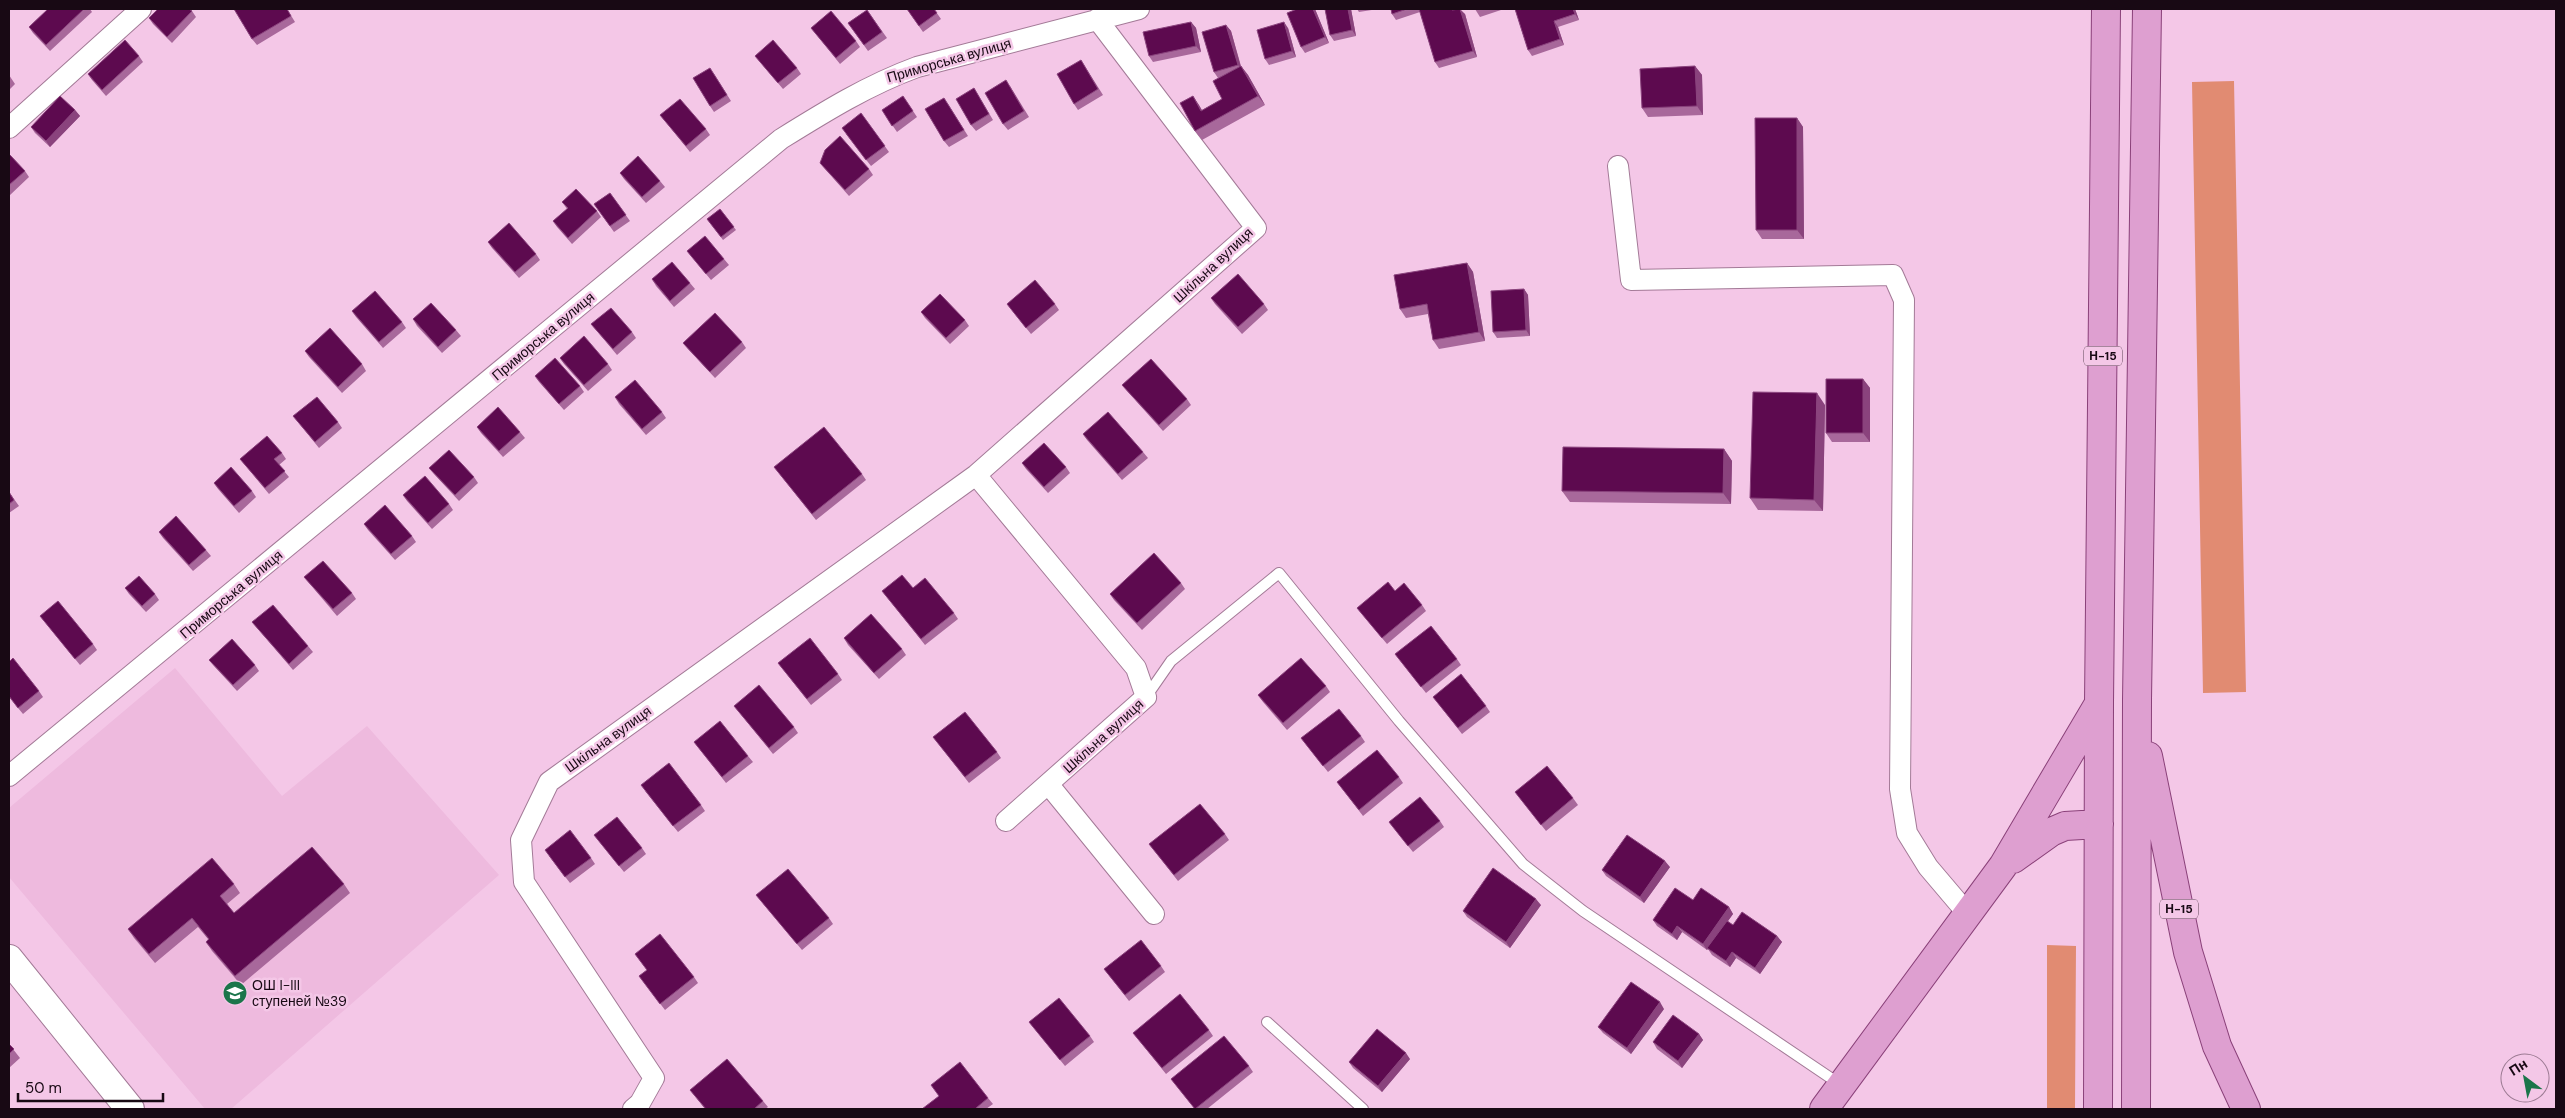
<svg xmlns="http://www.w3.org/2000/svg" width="2565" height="1118" viewBox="0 0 2565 1118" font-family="'DM Sans',sans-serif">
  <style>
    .built { fill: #eebade }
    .green { fill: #e18b72 }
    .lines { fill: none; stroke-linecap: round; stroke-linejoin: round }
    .lane-casing { stroke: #a37a97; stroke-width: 12 }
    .street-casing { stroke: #a37a97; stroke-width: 22 }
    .secondary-casing { stroke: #a37a97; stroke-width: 30 }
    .primary-casing { stroke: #8a4179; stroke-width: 30 }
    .lane { stroke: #fff; stroke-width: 10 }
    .street { stroke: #fff; stroke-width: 20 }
    .secondary { stroke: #fff; stroke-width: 28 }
    .primary { stroke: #de9fd0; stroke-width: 28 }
    .wall { fill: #a8689b }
    .shaded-wall { fill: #8a437d }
    .building { fill: #5d0a4f; stroke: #8a437d }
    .labels { text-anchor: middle; stroke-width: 5; stroke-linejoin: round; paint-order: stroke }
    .shield { fill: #f4c7e7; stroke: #5a4253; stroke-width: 1 }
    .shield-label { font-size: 12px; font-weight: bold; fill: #180914 }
    .street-label { font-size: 14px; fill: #180914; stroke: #f4c7e7 }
    .poi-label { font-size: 14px; fill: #180914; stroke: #f4c7e7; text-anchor: start }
  </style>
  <rect width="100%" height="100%" fill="#f4c7e7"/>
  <path class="built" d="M175 668 282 796 367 726 499 875 231 1109H205L9 877V808Z"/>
  <path class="green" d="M2234 81 2246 692 2203 693 2192 82Z
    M2047 945 2076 946 2075 1109H2047Z"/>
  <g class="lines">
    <defs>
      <path id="lane" d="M1146 697 1171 661 1279 573 1399 721 1523 864 1583 911 1841 1085
        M1267 1022 1363 1109"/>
      <path id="street" d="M9 128 141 9
        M1618 166 1631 280 1893 275 1904 300 1900 789 1907 833 1928 867 1967 913
        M976 475 1136 668 1146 697 1006 821
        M9 776 781 139C826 111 868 85 917 67L1139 9
        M1049 785 1154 914
        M633 1109 640 1103 654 1078 524 882 521 840 549 782 976 475 1256 228 1097 19"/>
      <path id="secondary" d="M9 959 130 1109"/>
      <path id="primary" d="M2148 756 2188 952 2217 1046 2246 1109
        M2013 859 2051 832 2065 826 2099 824
        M1824 1109 2003 866 2098 705
        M2098 1109 2099 703 2106 9
        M2136 1109 2137 700 2147 9"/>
    </defs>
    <use href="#lane" class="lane-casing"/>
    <use href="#street" class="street-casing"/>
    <use href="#secondary" class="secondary-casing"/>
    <use href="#primary" class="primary-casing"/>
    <use href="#lane" class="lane"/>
    <use href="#street" class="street"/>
    <use href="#secondary" class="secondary"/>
    <use href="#primary" class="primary"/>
  </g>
  <path class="wall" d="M48 9H90L92 12 50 51 33 33 29 27Z
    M287 9 295 22 257 45 252 39Z
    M907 9H934L941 19 923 32Z
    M1297 9H1315L1329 43 1305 53 1301 47Z
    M1325 9H1351L1356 36 1334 41 1330 35Z
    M1357 9H1378L1359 12Z
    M1391 9H1454L1455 10 1465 14 1477 57 1439 68 1435 62 1420 12 1396 20 1392 14Z
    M1475 9H1504L1480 17Z
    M1515 9H1575L1579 20 1558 27 1564 45 1532 56 1528 50Z
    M867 10 887 38 868 51 848 23Z
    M192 11 196 17 172 43 153 24 149 18Z
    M1191 22 1196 28 1201 52 1153 62 1149 56Z
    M1226 25 1231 31 1241 66 1248 75 1265 105 1202 140 1195 131 1193 96 1202 110 1222 99 1221 77 1218 78 1214 72Z
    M811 28 856 41 860 47 840 64Z
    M1288 28 1296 57 1269 65 1265 59Z
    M139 56 143 62 106 96 92 80 88 74Z
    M755 56 797 68 801 74 783 89Z
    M1081 60 1103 95 1078 110 1074 104Z
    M1695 66 1702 75 1703 115 1648 117 1642 108Z
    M714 74 731 101 714 112 710 106Z
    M9 75 15 84 9 90Z
    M1010 86 1029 117 1008 130 1003 124Z
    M974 88 993 120 976 131 971 125Z
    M903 96 917 117 897 132 882 110Z
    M948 104 968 136 949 147 944 141Z
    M75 110 80 116 50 147 35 133 31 127Z
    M861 113 889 152 871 166 846 134Z
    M660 115 706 129 710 135 690 152Z
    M1797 118 1803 127 1804 239H1762L1756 230Z
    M9 157 25 171 29 177 9 196Z
    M820 163 869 169 873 175 849 196 825 169Z
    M620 173 660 181 665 187 646 203 624 179Z
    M610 193 630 221 614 232 594 204Z
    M562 202 597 211 601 217 572 244 557 227 553 221 567 209Z
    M720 209 736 230 723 240 707 219Z
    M488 242 536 254 540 260 519 278 492 248Z
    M687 251 724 259 729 265 711 280Z
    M1467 263 1473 272 1485 341 1439 349 1433 340 1428 314 1406 318 1400 309Z
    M652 279 690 283 695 289 674 307 656 286Z
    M1524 289 1528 295 1530 336 1497 338 1493 332Z
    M1211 298 1264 304 1268 310 1242 334 1215 304Z
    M1007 304H1055L1059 310 1031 334Z
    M352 311 402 322 406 328 383 348 356 317Z
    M921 312 965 320 969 326 950 344 925 318Z
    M413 319 456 330 461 336 442 353 417 326Z
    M591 324 632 332 636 338 617 355 596 330Z
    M742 342 746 348 715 378 688 349 683 343Z
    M305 351 362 364 366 371 342 393 309 357Z
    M560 358 608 364 612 370 588 391 564 364Z
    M535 376 580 386 584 392 564 410 539 382Z
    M1863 379 1870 388V442H1832L1826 433Z
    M1122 385 1187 399 1191 405 1163 431 1127 391Z
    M615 397 662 412 666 418 646 435 619 404Z
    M1825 405 1823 511 1758 510 1750 498Z
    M293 416 338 422 342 428 319 448Z
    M477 427 520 432 525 438 503 457 481 433Z
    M1083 434 1143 452 1148 458 1122 480 1087 440Z
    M1724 449 1732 461 1731 504 1570 502 1562 491Z
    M282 453 286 459 279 465 289 477 269 494 245 465 240 459Z
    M1022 463 1066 467 1070 473 1048 493 1026 469Z
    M774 467 862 474 866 480 816 520Z
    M429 468 474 477 478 483 459 501 434 474Z
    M214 483 252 491 256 497 239 513 218 489Z
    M9 492 19 506 9 513Z
    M403 495 449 504 453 510 432 529 407 501Z
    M364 524 412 536 416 542 395 560 368 530Z
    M159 532 206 550 211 556 193 571 163 538Z
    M304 577 352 593 356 599 337 616 309 583Z
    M1181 583 1185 589 1142 630 1114 600 1110 594Z
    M125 588 155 594 159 600 146 612 129 594Z
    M913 588 954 613 958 619 925 645 882 591Z
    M1395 591 1422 605 1426 611 1387 644 1357 608Z
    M40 616 93 644 97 650 80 665Z
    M252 622 308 646 313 652 293 670 257 628Z
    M844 638 902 649 906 655 879 679 848 645Z
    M1395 654 1457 659 1461 665 1426 693Z
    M209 660 255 665 259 671 237 691 214 666Z
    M9 662 39 691 43 697 23 714 9 697Z
    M778 663 838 674 842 680 811 705Z
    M1326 686 1330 692 1287 730 1263 702 1258 695Z
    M1433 697 1486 706 1490 712 1462 734Z
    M734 706 794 727 798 733 773 754Z
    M1361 736 1365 742 1328 772 1301 738Z
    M933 737 997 752 1001 758 969 783Z
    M694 742 748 756 753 762 726 783Z
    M1399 777 1403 783 1363 816 1337 782Z
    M645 791 701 805 705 811 678 832Z
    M1515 792 1573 798 1578 805 1546 831Z
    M1440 821 1444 827 1413 852 1389 822Z
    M1225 834 1229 840 1178 881 1149 844Z
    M594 835 642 848 646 854 624 872Z
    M549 856 591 858 595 864 570 883Z
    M1670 867 1644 903 1606 876 1602 870Z
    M234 884 240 893 227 904 234 913 344 884 350 893 241 985 212 951 206 942 208 939 198 927 155 963 134 938 128 929Z
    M756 895 829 918 833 924 802 950Z
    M1693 900 1729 907 1733 914 1728 921 1733 925 1777 936 1782 942 1760 974 1736 958 1730 967 1712 955 1708 949 1707 950 1682 932 1677 940 1657 926 1653 920Z
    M1541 905 1510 948 1467 917 1463 911Z
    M635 954 694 977 698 983 665 1010 639 976 647 970Z
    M1161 966 1165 972 1129 1001 1104 969Z
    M1664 1009 1631 1054 1603 1033 1598 1027Z
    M1029 1022 1090 1036 1094 1042 1065 1066Z
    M1209 1030 1213 1036 1166 1074 1133 1033Z
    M1699 1034 1703 1040 1682 1068 1657 1049 1653 1042Z
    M9 1044 20 1058 9 1068Z
    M1410 1059 1382 1092 1353 1068 1349 1062Z
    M1249 1066 1253 1072 1207 1109H1195L1171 1079Z
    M690 1090 763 1101 768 1107 765 1109H705Z
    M988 1098 993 1104 986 1109H922Z"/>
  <path class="shaded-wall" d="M1313 9H1315L1329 43 1325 37Z
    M1348 9H1351L1356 36 1352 30Z
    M1460 9 1465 14 1477 57 1473 51Z
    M1573 9H1575L1579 20 1575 14Z
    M1554 21 1558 27 1564 45 1560 39Z
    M1191 22 1196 28 1201 52 1196 46Z
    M1284 22 1288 28 1296 57 1292 51Z
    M1226 25 1231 31 1242 71 1238 65Z
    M1241 66 1248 75 1265 105 1258 96Z
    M1695 66 1702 75 1703 115 1697 106Z
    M1193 96 1199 105 1207 120 1201 111Z
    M75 110 80 116 50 147 46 141Z
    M1797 118 1803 127 1804 239 1797 230Z
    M1467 263 1473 272 1485 341 1479 332Z
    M1524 289 1528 295 1530 336 1526 330Z
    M1863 379 1870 388V442L1863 433Z
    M1817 393 1825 405 1823 511 1814 500Z
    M1724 449 1732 461 1731 504 1723 493Z
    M1665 861 1670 867 1644 903 1640 897Z
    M1536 899 1541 905 1510 948 1506 942Z
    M1729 907 1733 914 1707 950 1703 944Z
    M1677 926 1682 932 1677 940 1672 934Z
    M1777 936 1782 942 1760 974 1755 968Z
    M1732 952 1736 958 1730 967 1726 961Z
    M1660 1002 1664 1009 1631 1054 1627 1048Z
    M1699 1034 1703 1040 1682 1068 1678 1061Z
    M1406 1053 1410 1059 1382 1092 1378 1086Z"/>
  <path class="building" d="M48 9H84L46 45 29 27Z
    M158 9H189L192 11 167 37 149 18Z
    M234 9H287L291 16 252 39Z
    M907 9H934L937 13 919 26Z
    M1297 9H1313L1325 37 1301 47 1287 13Z
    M1325 9H1348L1352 30 1330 35Z
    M1391 9H1407L1392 14Z
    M1419 9H1452V10L1460 9 1473 51 1435 62Z
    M1515 9H1573L1575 14 1554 21 1560 39 1528 50Z
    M867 10 882 32 864 45 848 23Z
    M831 11 856 41 836 58 811 28Z
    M1191 22 1196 46 1149 56 1143 32Z
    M1284 22 1292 51 1265 59 1257 30Z
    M1226 25 1238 65 1214 72 1202 32Z
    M125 40 139 56 102 90 88 74Z
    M773 40 797 68 778 83 755 56Z
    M1081 60 1098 89 1074 104 1057 74Z
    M1241 66 1258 96 1195 131 1180 103 1193 96 1201 111 1222 99 1213 81Z
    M1695 66 1697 106 1642 108 1640 69Z
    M710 68 727 95 710 106 693 78Z
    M1006 80 1024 111 1003 124 985 93Z
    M974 88 989 114 971 125 956 99Z
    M60 96 75 110 46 141 31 127Z
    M903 96 913 111 892 126 882 110Z
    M944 98 964 130 944 141 925 109Z
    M680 99 706 129 686 146 660 115Z
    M861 113 885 146 866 160 842 128Z
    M1755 118H1797V230H1756Z
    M840 136 869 169 845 190 820 163 825 150Z
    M10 155 25 171 9 185V157Z
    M638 156 660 181 642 197 620 173Z
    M576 189 597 211 568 238 553 221 568 208 562 202Z
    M610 193 626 215 610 226 594 204Z
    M720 209 734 227 721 237 707 219Z
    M509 223 536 254 515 272 488 242Z
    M705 236 724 259 706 274 687 251Z
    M672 262 690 283 670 301 652 279Z
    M1467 263 1479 332 1433 340 1427 304 1400 309 1394 275Z
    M1238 274 1264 304 1238 327 1211 298Z
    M1035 280 1055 304 1026 328 1007 304Z
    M1524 289 1526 330 1493 332 1491 291Z
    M375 291 402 322 379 342 352 311Z
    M940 294 965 320 946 338 921 312Z
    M431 303 456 330 438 347 413 319Z
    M611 308 632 332 613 349 591 324Z
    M715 313 742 342 710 372 683 343Z
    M330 328 362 364 338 387 305 351Z
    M584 336 608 364 584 385 560 358Z
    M555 358 580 386 559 404 535 376Z
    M1151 359 1187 399 1159 425 1122 385Z
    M1826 379H1863V433H1826Z
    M635 380 662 412 642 429 615 397Z
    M1753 392 1817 393 1814 500 1750 498Z
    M317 397 338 422 315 442 293 416Z
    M498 407 520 432 499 451 477 427Z
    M1108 412 1143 452 1118 474 1083 434Z
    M824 427 862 474 812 514 774 467Z
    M267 436 282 453 274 459 285 471 265 488 240 459Z
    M1044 443 1066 467 1044 487 1022 463Z
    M1563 447 1724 449 1723 493 1562 491Z
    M449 450 474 477 455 495 429 468Z
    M231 467 252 491 234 506 214 483Z
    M425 476 449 504 428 523 403 495Z
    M9 492 14 500 9 504Z
    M385 505 412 536 391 554 364 524Z
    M176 516 206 550 189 565 159 532Z
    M1154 553 1181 583 1137 623 1110 594Z
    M323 561 352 593 333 609 304 577Z
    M902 575 913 588 925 578 954 613 921 639 882 591Z
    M139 576 155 594 142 606 125 588Z
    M1388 582 1395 591 1404 583 1422 605 1382 638 1357 608Z
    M58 601 93 644 75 659 40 616Z
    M273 605 308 646 289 664 252 622Z
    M871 614 902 649 874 673 844 638Z
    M1431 626 1457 659 1421 687 1395 654Z
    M810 638 838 674 807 699 778 663Z
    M232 639 255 665 233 685 209 660Z
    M13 658 39 691 18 708 9 696V662Z
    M1301 658 1326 686 1283 723 1258 695Z
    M1461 674 1486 706 1458 728 1433 697Z
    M759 685 794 727 769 748 734 706Z
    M1339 709 1361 736 1323 766 1301 738Z
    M965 712 997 752 965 777 933 737Z
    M720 721 748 756 722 777 694 742Z
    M1377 750 1399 777 1359 810 1337 782Z
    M669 763 701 805 673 826 641 785Z
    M1547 766 1573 798 1541 825 1515 792Z
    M1420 797 1440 821 1408 846 1389 822Z
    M1200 804 1225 834 1174 875 1149 844Z
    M617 817 642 848 619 866 594 835Z
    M570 830 591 858 565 877 545 850Z
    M1627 835 1665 861 1640 897 1602 870Z
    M312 847 344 884 235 976 206 942 209 939 192 918 149 954 128 929 212 858 234 884 220 896 234 913Z
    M1493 868 1536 899 1506 942 1463 911Z
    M788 869 829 918 797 944 756 895Z
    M1675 888 1693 900 1701 888 1729 907 1703 944 1677 926 1672 934 1653 920Z
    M1742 912 1777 936 1755 968 1732 952 1726 961 1707 948 1727 921 1733 925Z
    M660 934 694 977 660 1004 639 976 647 970 635 954Z
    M1141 940 1161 966 1125 995 1104 969Z
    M1631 982 1660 1002 1627 1048 1598 1027Z
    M1180 994 1209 1030 1162 1068 1133 1033Z
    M1059 998 1090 1036 1060 1060 1029 1022Z
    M1673 1015 1699 1034 1678 1061 1653 1042Z
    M1377 1029 1406 1053 1378 1086 1349 1062Z
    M1224 1036 1249 1066 1195 1109 1171 1079Z
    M9 1044 14 1049 9 1054Z
    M727 1059 763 1101 754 1109H706L690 1090Z
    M960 1062 988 1098 976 1108 977 1109H922L939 1096 931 1085Z"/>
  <defs>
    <symbol id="school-disc" viewBox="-11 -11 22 22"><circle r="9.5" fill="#1b754a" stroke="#f4c7e7"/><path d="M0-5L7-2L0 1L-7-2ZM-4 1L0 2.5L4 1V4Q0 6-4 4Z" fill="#fff"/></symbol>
  </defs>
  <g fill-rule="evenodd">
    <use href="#school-disc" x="221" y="979" width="28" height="28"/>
  </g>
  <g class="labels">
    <g class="shield">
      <rect x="2084" y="346.5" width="38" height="19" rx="4"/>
      <rect x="2160" y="899.5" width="38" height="19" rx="4"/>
    </g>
    <g class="shield-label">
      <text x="2103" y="360">Н-15</text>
      <text x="2179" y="913">Н-15</text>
    </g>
    <g class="street-label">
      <text transform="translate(949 60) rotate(-16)" y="5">Приморська вулиця</text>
      <text transform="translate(1213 265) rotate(-43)" y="5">Шкільна вулиця</text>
      <text transform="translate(543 336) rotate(-40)" y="5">Приморська вулиця</text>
      <text transform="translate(231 594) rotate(-40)" y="5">Приморська вулиця</text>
      <text transform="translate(1103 736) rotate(-42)" y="5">Шкільна вулиця</text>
      <text transform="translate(608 739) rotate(-36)" y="5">Шкільна вулиця</text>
    </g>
    <g class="poi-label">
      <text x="252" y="990">ОШ I-III<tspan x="252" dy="16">ступеней №39</tspan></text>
    </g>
  </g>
  <rect width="2565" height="1118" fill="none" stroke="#180914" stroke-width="20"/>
  <g transform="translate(2525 1078) rotate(328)"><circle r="24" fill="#f4c7e7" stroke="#9c7b93"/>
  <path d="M0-4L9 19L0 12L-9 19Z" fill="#1b754a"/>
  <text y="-8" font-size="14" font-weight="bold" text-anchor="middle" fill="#180914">Пн</text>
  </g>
  <path d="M18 1093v8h145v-8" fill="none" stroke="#180914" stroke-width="2.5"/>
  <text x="25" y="1093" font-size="15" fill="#180914" stroke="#f4c7e7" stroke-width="4" paint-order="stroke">50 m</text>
</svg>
